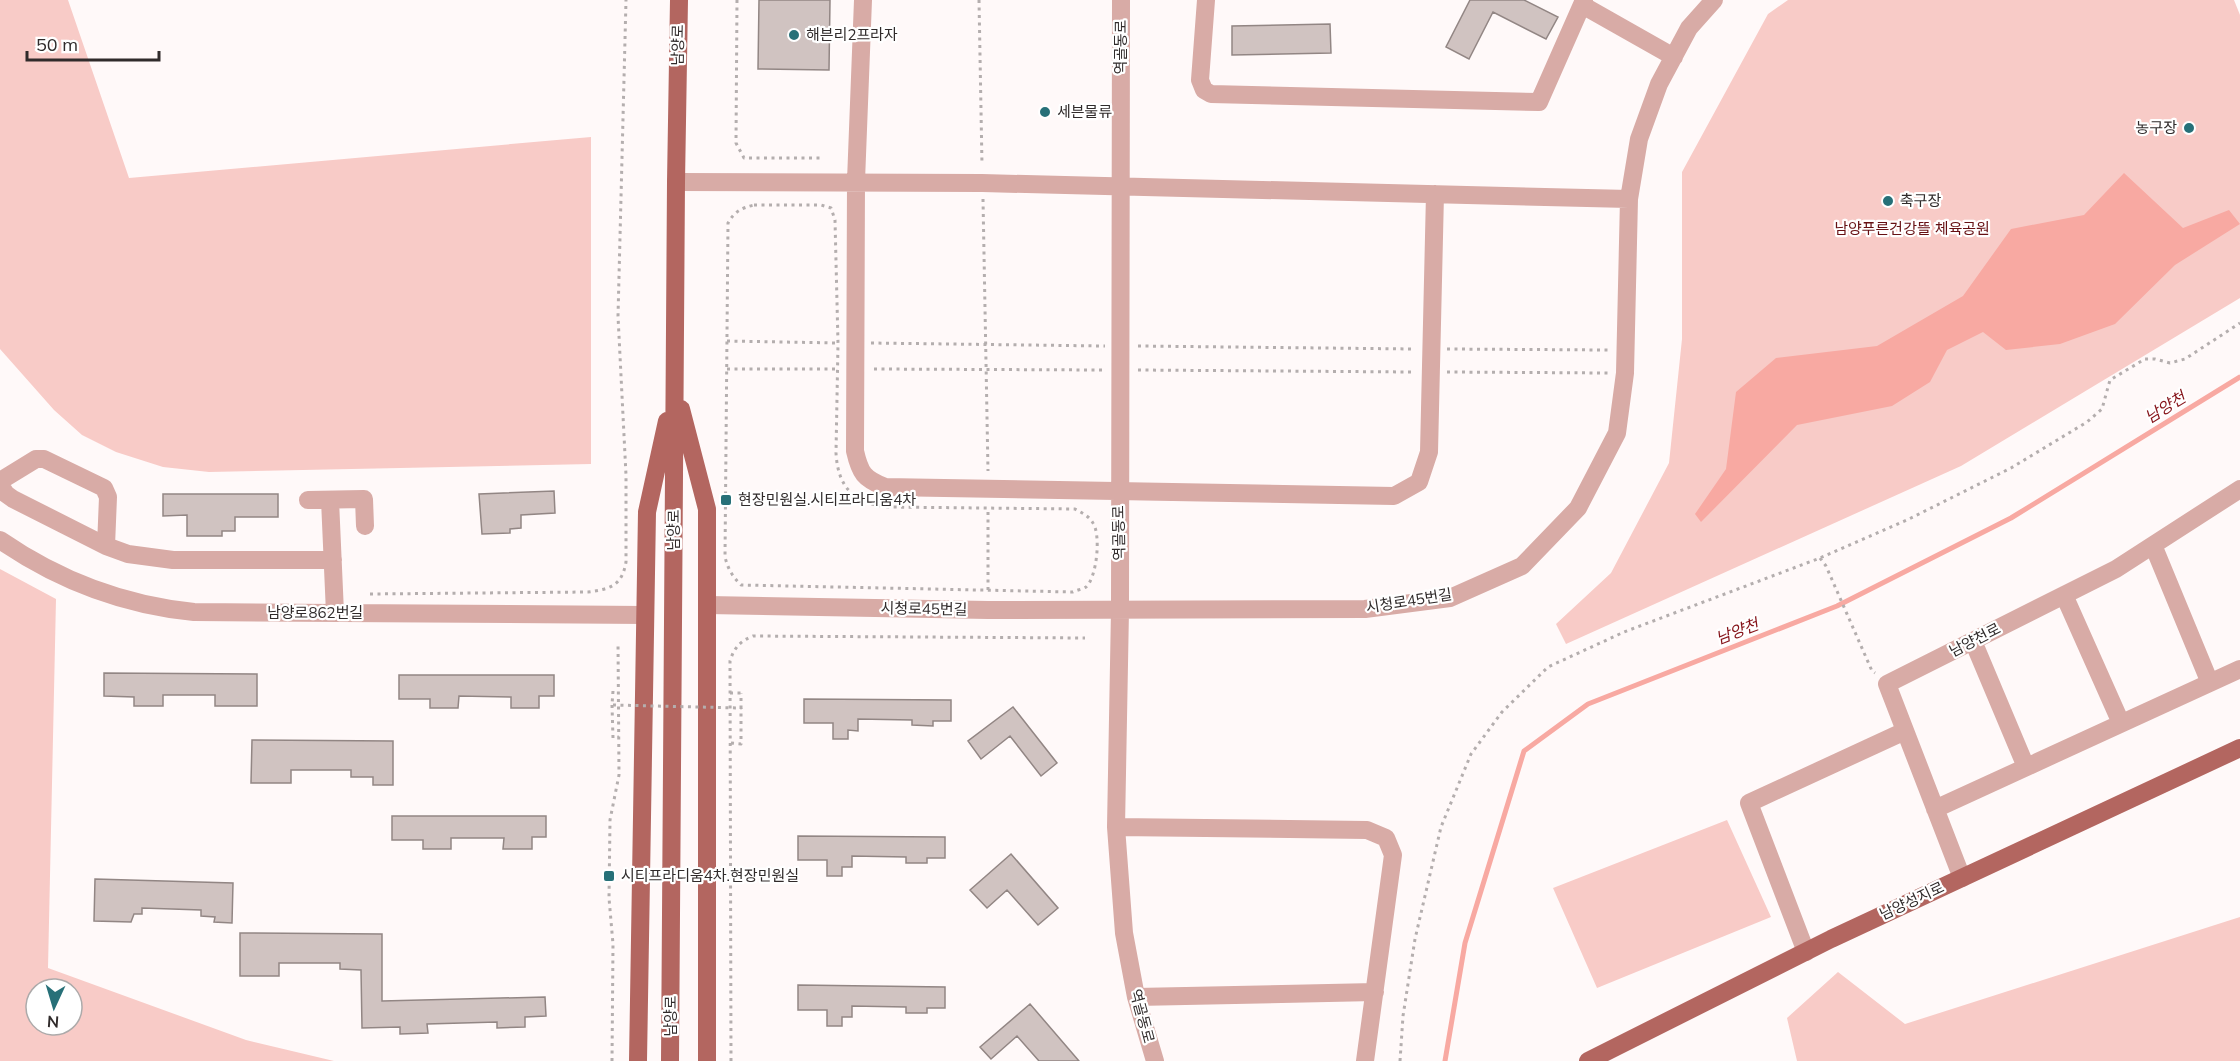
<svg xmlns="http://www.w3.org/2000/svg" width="2240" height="1061" viewBox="0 0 2240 1061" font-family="Mulish,'Noto Sans KR',sans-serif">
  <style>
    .green { fill: #f8cbc7; fill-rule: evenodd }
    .water { fill: #f8a9a2 }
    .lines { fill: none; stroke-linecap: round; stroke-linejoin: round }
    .stream { stroke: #f8a9a2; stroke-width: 5 }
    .building { fill: #d0c3c1; stroke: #928684; stroke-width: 1.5 }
    .path { stroke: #b4aeae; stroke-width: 3; stroke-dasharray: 3 4.5; stroke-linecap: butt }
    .minor { stroke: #d8aba6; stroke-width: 18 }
    .major { stroke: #b36660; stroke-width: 18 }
    .path-bridge { stroke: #b4aeae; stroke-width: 3; stroke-dasharray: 3 4.5; stroke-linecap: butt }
    .poi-dot { fill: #277078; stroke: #fff; stroke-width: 2 }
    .labels { text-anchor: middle; stroke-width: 4.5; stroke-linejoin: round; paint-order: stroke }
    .poi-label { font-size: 15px; fill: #302b2b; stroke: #fff; text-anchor: start }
    .street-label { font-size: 15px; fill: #302b2b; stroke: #fff }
    .park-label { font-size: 15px; fill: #661013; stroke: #fff }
    .water-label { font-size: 16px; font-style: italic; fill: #851218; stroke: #fff }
  </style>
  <rect width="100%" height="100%" fill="#fff9f9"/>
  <path class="green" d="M0 0H68L129 178 591 137V464L209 472 163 467 116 452 82 435 54 410 0 349Z
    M1788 0H2234L2240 15V298L1961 466 1566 644 1556 624 1611 573 1669 463 1682 339V172L1768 14Z
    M0 569 56 599 48 968 246 1040 334 1061H0ZM36 989H72V1025H36Z
    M1727 820 1771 917 1597 988 1553 888Z
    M2240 917V1061H1797L1787 1018 1838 972 1905 1024Z"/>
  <path class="water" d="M2124 173 2183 228 2229 210 2240 224 2175 265 2115 324 2060 344 2006 350 1983 332 1947 350 1930 382 1892 406 1797 425 1701 522 1695 514 1726 469 1736 392 1776 358 1877 346 1963 296 2011 229 2084 215Z"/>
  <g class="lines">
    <path class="stream" d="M1445 1061 1465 943 1524 751 1588 704 1837 606 2011 518 2240 377"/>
  </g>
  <path class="building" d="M759 0H830L829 70 758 69Z
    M1470 0H1524L1558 17 1546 39 1493 12 1469 59 1446 47Z
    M1330 24 1331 53 1232 55V26Z
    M554 491 555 513 521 515V528L510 529V533L482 534 479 494Z
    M163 494H278V517H235V531H222V536H187V515L163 516Z
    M104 673 257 674V706H215V695H163V706H134V697L104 696Z
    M399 675H554V696H539V708H511V697L459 696 458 708H430V699H399Z
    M804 699 951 700V721H933V726L912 725V720L858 719V731L848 730V739H833V723H804Z
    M1013 707 1057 763 1041 776 1010 736 981 759 968 741Z
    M252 740 393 741V785H373V777H351V770H291V783H251Z
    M392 816H546V837H532V849H503L504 838H451V849H423V840H392Z
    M798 836 945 837V858H927V863H906V857L852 856V867H842V876H827V860H798Z
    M1011 854 1058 908 1038 925 1007 890 987 908 970 890Z
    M95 879 233 883 232 923 214 922 215 917 201 916V910L142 908V914H134L131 922 94 921Z
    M240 933 382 934V1001L545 997 546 1016 525 1017V1027L497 1028V1022L427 1024 428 1033 400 1034V1027L362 1028 361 970 340 969V963H279V976H240Z
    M798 985 945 987V1008H927V1013H906V1007L852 1006V1017H842V1026H827V1010H798Z
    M1030 1004 1079 1061H1039L1017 1036 991 1059 980 1047Z"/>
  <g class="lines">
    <path class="path" d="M737 0 736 143 744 158H823
      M979 0 982 165
      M983 199 988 471
      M754 205H821L831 208 835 220 838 343 836 453C838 488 854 503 888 507L1075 509C1082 513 1089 516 1093 523 1101 535 1097 577 1086 587 1083 589 1077 590 1073 592L741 585C732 576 728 569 725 557L728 223C734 212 741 208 754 205Z
      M727 341 838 343
      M871 343 1105 346
      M1138 346 1414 349
      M1447 349 1609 350
      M727 369H837
      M874 369 1104 370
      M1138 370 1413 372
      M1447 372 1608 373
      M1820 558 1826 566 1872 671 1875 673
      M988 590V508
      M370 594 588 592C610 589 622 586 626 562V475L618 316 626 0
      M730 693H741
      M612 705 613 738 619 737
      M731 743 741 744V708
      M612 1061 613 944 609 898 610 820 619 775 618 642
      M731 1061 730 661C734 648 740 641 753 636L1085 638
      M1400 1061 1403 1016 1415 939 1441 827 1471 754 1502 712 1548 667 1624 632 1820 558 1909 519 2011 468 2087 422 2102 409 2110 380 2145 359H2155L2170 363 2185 359 2240 323"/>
    <path class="minor" d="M863 0 856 181 855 451C860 473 864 479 885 487L1394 496 1419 482 1429 452 1435 194
      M1121 0 1120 610 1116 827 1124 933 1136 997 1155 1061
      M1206 0 1200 80 1204 90 1211 94 1539 102 1584 0
      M1582 5 1674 57
      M676 182 982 183 1629 199
      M0 481 36 459H44L104 488 108 497 106 546
      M0 485 6 494 13 499 106 546 128 554 173 560H333
      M308 500 364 499 365 526
      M330 500 335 613
      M0 540C58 580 124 605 194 612L645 615
      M2153 545 2210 683
      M2064 595 2121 723
      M707 605 988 610 1365 609 1450 598 1522 566 1578 508 1617 433 1625 373 1629 199 1639 139 1659 84 1689 28 1714 0
      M1973 641 2026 767
      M1935 809 2240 669
      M1116 827 1367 830 1386 838 1393 855 1365 1061
      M1962 878 1887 684 2116 569 2240 489
      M1806 952 1749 803 1905 731
      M1136 997 1375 992"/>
    <path class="major" d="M681 409 707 509V1061
      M638 1061 647 512 667 421
      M670 1061 676 182 679 0
      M1588 1061 1831 939 2240 748"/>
    <path class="path-bridge" d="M613 691 612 705 741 708V693"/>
  </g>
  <g class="poi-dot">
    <circle cx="794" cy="35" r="6"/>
    <circle cx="1045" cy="112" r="6"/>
    <circle cx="2189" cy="128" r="6"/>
    <circle cx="1888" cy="201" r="6"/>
    <rect x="720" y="494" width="12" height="12" rx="3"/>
    <rect x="603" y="870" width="12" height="12" rx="3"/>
  </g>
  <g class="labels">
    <g class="poi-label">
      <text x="806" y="40">해븐리2프라자</text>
      <text x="1057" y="117">세븐물류</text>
      <text x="2177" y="133" text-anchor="end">농구장</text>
      <text x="1900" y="206">축구장</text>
      <text x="738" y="505">현장민원실.시티프라디움4차</text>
      <text x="621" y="881">시티프라디움4차.현장민원실</text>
    </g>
    <g class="street-label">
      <text transform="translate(678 45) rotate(-89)" y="5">남양로</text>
      <text transform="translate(1121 47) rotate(-90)" y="5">역골동로</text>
      <text transform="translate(674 530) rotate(-90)" y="5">남양로</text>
      <text transform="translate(1119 533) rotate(-91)" y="5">역골동로</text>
      <text transform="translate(1409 601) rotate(-9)" y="5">시청로45번길</text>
      <text transform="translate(924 609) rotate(1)" y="5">시청로45번길</text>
      <text x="315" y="618">남양로862번길</text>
      <text transform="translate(1975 640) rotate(-27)" y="5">남양천로</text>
      <text transform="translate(1912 901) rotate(-25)" y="5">남양성지로</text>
      <text transform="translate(671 1016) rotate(-90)" y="5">남양로</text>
      <text transform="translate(1142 1016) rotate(75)" y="5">역골동로</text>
    </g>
    <g class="park-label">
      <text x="1912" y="234">남양푸른건강뜰 체육공원</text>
    </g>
    <g class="water-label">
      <text transform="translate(2165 407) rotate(-32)" y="6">남양천</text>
      <text transform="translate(1737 631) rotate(-21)" y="6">남양천</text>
    </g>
  </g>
  <g transform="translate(54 1007) rotate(184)"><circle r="28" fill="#ffffff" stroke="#acaaaa" stroke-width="1.5"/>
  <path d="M0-4.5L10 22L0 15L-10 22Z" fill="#277078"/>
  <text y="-9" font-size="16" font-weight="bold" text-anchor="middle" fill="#302b2b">N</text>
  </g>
  <path d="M27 51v9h132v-9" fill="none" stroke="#302b2b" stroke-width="3"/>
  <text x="36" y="51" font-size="18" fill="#302b2b" stroke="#ffffff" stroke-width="4.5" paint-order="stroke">50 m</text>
</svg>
